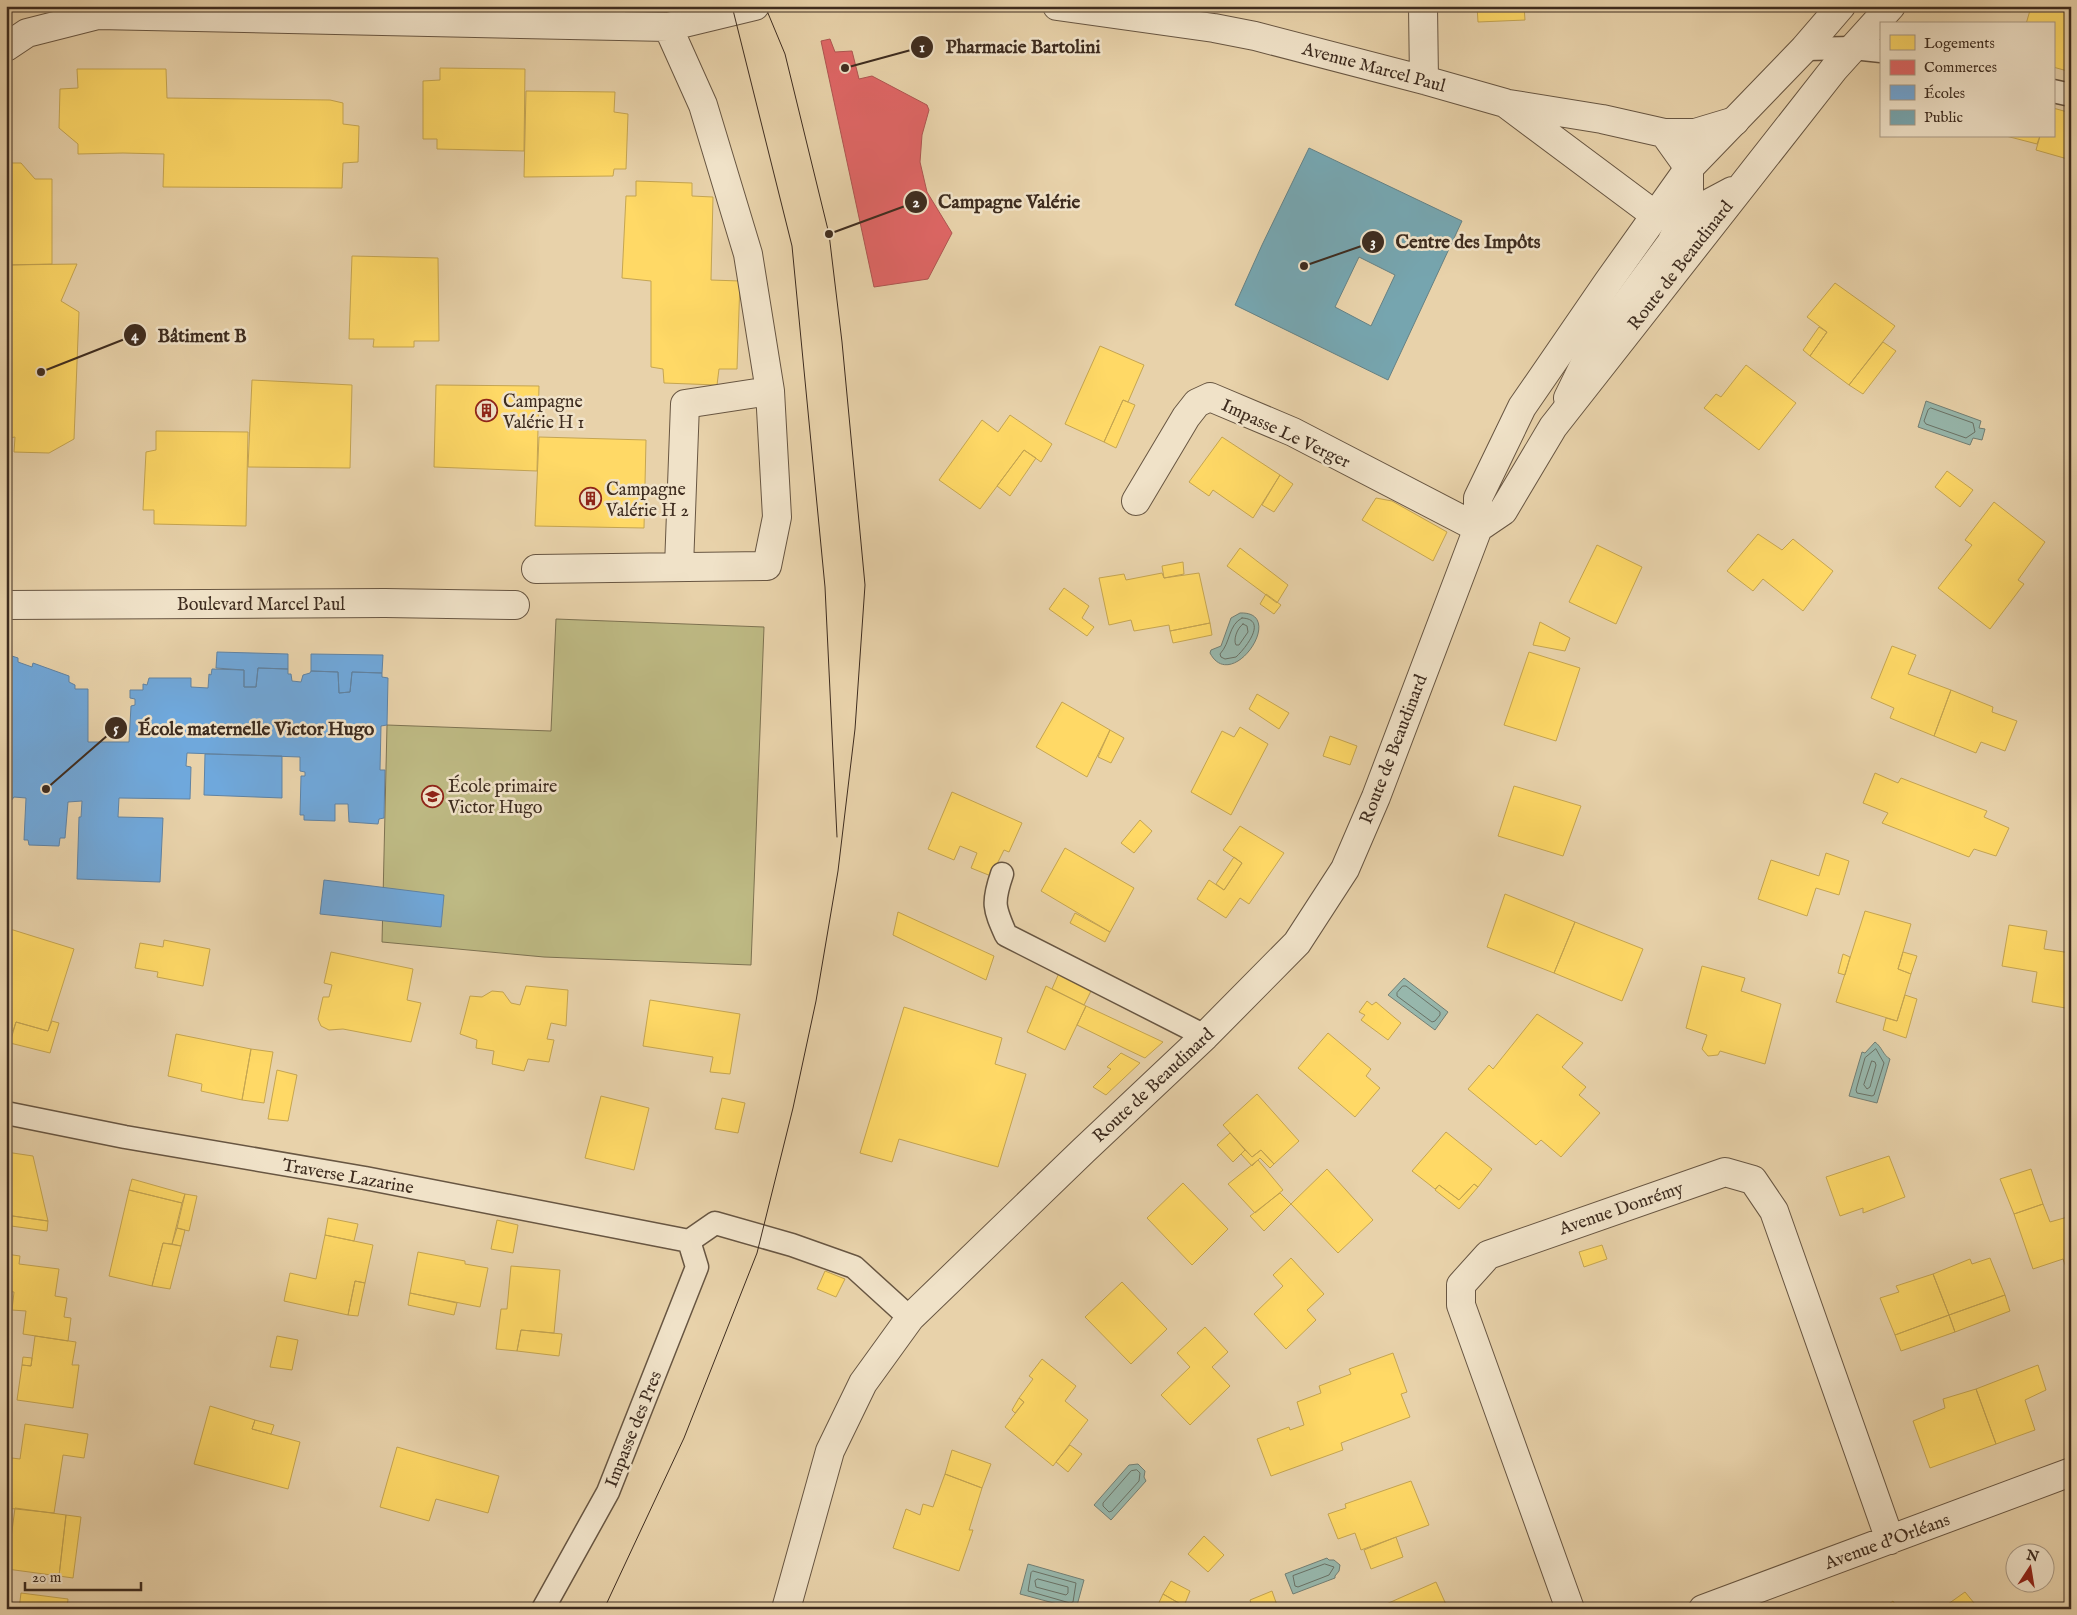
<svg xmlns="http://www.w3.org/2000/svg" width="2077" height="1615" viewBox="0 0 2077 1615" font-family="'IM FELL English',serif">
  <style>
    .green { fill: #beba84; stroke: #7e7352 }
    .water { fill: #97b7ac; stroke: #737f74 }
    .homes { fill: #ffd966; stroke: #c5a551 }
    .shops { fill: #e06666; stroke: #af5551 }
    .schools { fill: #6fa8dc; stroke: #6083a3 }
    .public { fill: #76a5af; stroke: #658184; fill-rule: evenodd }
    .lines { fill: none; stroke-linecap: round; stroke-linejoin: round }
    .shore { stroke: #6a7266; stroke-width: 1 }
    .service-casing { stroke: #685642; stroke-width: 25 }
    .minor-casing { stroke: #685642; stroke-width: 30 }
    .tertiary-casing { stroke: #685642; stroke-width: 30 }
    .service { stroke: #f0e2c8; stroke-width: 22 }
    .minor { stroke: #f0e2c8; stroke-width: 28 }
    .tertiary { stroke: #f0e2c8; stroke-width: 28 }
    .tram { stroke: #3e2c1f; stroke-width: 1 }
    .labels { text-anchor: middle; stroke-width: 5; stroke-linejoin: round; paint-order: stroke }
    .street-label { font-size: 18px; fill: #3e2c1f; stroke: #f0e2c8 }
    .poi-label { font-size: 18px; fill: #3e2c1f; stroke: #f0e2c8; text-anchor: start }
    .leader { fill: none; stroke: #3e2c1f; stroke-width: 2 }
    .callout-dot { fill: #3e2c1f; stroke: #f0e2c8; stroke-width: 2 }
    .mark-label { font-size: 15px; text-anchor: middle; font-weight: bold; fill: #fff }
    .callout-label { font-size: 19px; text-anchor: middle; font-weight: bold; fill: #3e2c1f; stroke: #f0e2c8; stroke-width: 5; stroke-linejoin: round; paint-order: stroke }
  </style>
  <rect width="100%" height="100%" fill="#e8d2aa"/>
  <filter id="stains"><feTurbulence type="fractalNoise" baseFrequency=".004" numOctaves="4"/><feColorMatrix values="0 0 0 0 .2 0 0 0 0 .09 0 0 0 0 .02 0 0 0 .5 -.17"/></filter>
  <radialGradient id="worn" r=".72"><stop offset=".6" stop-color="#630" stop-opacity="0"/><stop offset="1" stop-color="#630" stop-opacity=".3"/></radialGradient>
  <path class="green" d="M556 619 764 627 751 965 544 957 382 942 387 725 551 731Z"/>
  <path class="water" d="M1926 401 1981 421 1979 428 1985 429 1982 440 1973 438 1970 445 1918 427Z
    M1240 613C1288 611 1232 695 1210 653L1211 650 1221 646 1231 618Z
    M1404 978 1448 1012 1435 1030 1388 995Z
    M1875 1042C1882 1047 1883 1055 1890 1059L1877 1103 1849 1096 1862 1052 1865 1053Z
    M1138 1464 1145 1471 1144 1477 1146 1481 1111 1520 1094 1505 1129 1465Z
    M1327 1558 1329 1560H1334L1340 1565 1339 1571 1335 1576V1578L1293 1594 1285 1574Z
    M1028 1564 1084 1580 1076 1609 1020 1594Z"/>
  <path class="homes" d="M1477 6H1524L1525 20 1478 22Z
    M2050 6H2071V72L2053 67V24H2026L2031 7 2048 11Z
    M440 68 525 69 524 151 437 149V139H423V81L440 80Z
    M77 69H166L167 98 330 100 343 103V124L359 126 358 162 343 163 342 188 163 187 164 154 123 153 78 154V144L59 128 60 89 78 88Z
    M526 91 615 92 614 112 628 114 626 169H614L613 176 524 177Z
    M2053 108 2071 113V160L2036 150 2040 136H2053Z
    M2006 136H2040L2037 144Z
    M6 163H21L35 179H52V264L6 265Z
    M636 181 692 183V196L713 197 711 280 740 281 737 369H719L717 385 664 383 663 369 651 367V281L622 278 626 196H636Z
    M352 256 438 258 439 341H414V347H373L374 339H349Z
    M77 264 61 301 79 312 74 439 49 453 14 452 15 437 9 438 6 433V265Z
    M1835 283 1895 326 1849 385 1810 356 1827 332 1807 317Z
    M1819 327 1827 332 1810 356 1803 350Z
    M1883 342 1896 351 1863 394 1849 385Z
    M1100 346 1144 365 1128 402 1123 400 1104 442 1065 424Z
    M1746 365 1796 403 1759 450 1704 408 1716 394 1721 397Z
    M252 380 352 385 350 468 248 467Z
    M436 385 539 386 537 471 434 467Z
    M1123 400 1135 405 1116 448 1104 442Z
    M1010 415 1052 444 1041 462 1024 450 980 509 939 480 982 420 998 432Z
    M156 431 248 432 246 526 154 524V510H143L146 452 156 450Z
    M539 437 646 440 644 528 535 526Z
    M1222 437 1280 475 1253 518 1213 490 1209 496 1189 482Z
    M1024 450 1036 458 1010 496 997 486Z
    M1947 471 1973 490 1960 507 1935 487Z
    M1280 475 1293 484 1274 512 1262 505Z
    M1376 498 1392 501 1447 532 1433 561 1362 520Z
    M1994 502 2045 542 2018 580 2024 584 1990 629 1938 588 1972 545 1965 540Z
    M1758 534 1782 550 1793 539 1833 571 1803 611 1763 579 1753 591 1727 571Z
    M1597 545 1642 567 1616 624 1569 602Z
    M1240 548 1288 585 1277 603 1227 566Z
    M1183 562 1184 574 1164 578 1162 566Z
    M1162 573 1164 578 1199 573 1210 623 1170 631 1169 625 1134 631 1131 620 1109 625 1099 578 1124 574 1126 580Z
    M1064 588 1089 606 1082 618 1094 627 1087 636 1049 609Z
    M1266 594 1281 605 1274 614 1260 604Z
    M1540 622 1570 638 1565 651 1533 645Z
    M1210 623 1212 635 1173 643 1170 631Z
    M1892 646 1916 655 1908 674 1951 690 1934 736 1890 718 1894 708 1871 698Z
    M1529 652 1580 668 1556 741 1504 725Z
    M1951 690 1993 707 1992 712 2017 721 2005 751 1981 742 1976 753 1934 736Z
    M1257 694 1289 713 1279 729 1249 709Z
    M1062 702 1110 730 1087 777 1036 747Z
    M1240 727 1268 744 1231 815 1191 792 1222 731 1234 737Z
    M1110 730 1124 738 1111 763 1098 757Z
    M1330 736 1357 746 1350 765 1323 756Z
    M1875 773 1898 783 1901 778 1987 811 1984 817 2009 828 1996 856 1974 849 1969 857 1882 823 1888 813 1863 803Z
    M1514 786 1581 806 1563 856 1498 836Z
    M952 792 1022 823 1009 852 1004 850 991 876 971 868 977 853 960 846 954 860 928 849Z
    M1140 820 1152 831 1134 853 1121 843Z
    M1240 826 1284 853 1249 904 1240 898 1226 918 1197 899 1209 880 1224 890 1242 863 1223 850Z
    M1065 848 1134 888 1110 932 1041 891Z
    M1826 853 1849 861 1839 895 1816 888 1807 916 1758 899 1771 860 1819 876Z
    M1234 857 1242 863 1224 890 1216 884Z
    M1505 894 1575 922 1554 973 1487 947Z
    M1865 911 1911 924 1898 969 1911 974 1897 1021 1836 1002Z
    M898 912 994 956 986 980 893 935Z
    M1075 913 1110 932 1105 942 1070 923Z
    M1575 922 1643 949 1622 1001 1554 973Z
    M2009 925 2047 931 2044 949 2071 953V1009L2032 1002 2037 972 2002 966Z
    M10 929 74 949 48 1031 16 1022 13 1031 6 1029V941Z
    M164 940 210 949 203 986 157 977 158 972 135 968 140 943 163 947Z
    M331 952 413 969 407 1000 421 1003 411 1042 343 1029 329 1030 321 1026 318 1019 323 997H329L332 985 324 983Z
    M1903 952 1917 956 1911 974 1898 969Z
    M1843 954 1850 957 1845 975 1838 973Z
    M1702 966 1745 978 1741 991 1781 1004 1765 1064 1720 1051 1718 1055 1708 1056 1702 1049 1707 1035 1686 1028Z
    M1059 973 1092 989 1084 1005 1052 989Z
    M526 986 568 990 566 1026 551 1023 547 1039 554 1040 549 1062 528 1059 524 1071 492 1064 494 1051 476 1048 477 1040 460 1034 470 996 482 997 492 991 503 992 511 1003 520 1005Z
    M1046 986 1086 1006 1065 1050 1027 1032Z
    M1905 995 1917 999 1906 1038 1883 1030 1886 1018 1897 1021Z
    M650 1000 740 1014 730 1074 710 1072 713 1057 643 1046Z
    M1367 1001 1372 1005 1376 1002 1401 1023 1388 1040 1361 1020 1365 1015 1359 1012Z
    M1086 1006 1163 1042 1145 1058 1126 1049 1077 1025Z
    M904 1007 1002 1038 995 1064 1026 1074 998 1167 899 1139 892 1162 860 1153Z
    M1537 1014 1583 1043 1562 1067 1586 1087 1579 1095 1600 1113 1561 1157 1541 1140 1536 1145 1468 1089 1489 1065 1493 1069Z
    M52 1021 59 1023 50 1053 10 1043 16 1022 48 1031Z
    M1328 1033 1371 1069 1366 1076 1380 1088 1355 1117 1298 1068Z
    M176 1034 251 1049 242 1100 201 1091 202 1084 168 1076Z
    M251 1049 273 1052 264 1103 242 1100Z
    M1121 1053 1140 1063 1106 1095 1093 1087 1111 1069 1107 1067Z
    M277 1070 297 1075 288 1121 268 1119Z
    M1257 1094 1299 1141 1274 1164 1261 1150 1252 1157 1223 1125Z
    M601 1096 649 1108 634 1170 585 1158Z
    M722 1098 745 1103 738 1133 715 1129Z
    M1446 1132 1492 1169 1478 1187 1474 1184 1459 1200 1439 1185 1435 1189 1412 1171Z
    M1230 1133 1245 1150 1233 1162 1217 1145Z
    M1245 1150 1252 1157 1261 1150 1274 1164 1270 1168 1260 1158 1252 1166 1241 1154Z
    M6 1152 33 1156 48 1221 6 1215Z
    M1889 1156 1905 1197 1863 1213V1208L1840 1216 1826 1177Z
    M1258 1160 1283 1190 1255 1213 1228 1184Z
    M1327 1169 1373 1220 1338 1253 1291 1204Z
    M2031 1169 2043 1204 2014 1214 2000 1179Z
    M132 1179 185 1194 182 1203 129 1190Z
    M1183 1183 1228 1229 1192 1265 1147 1218Z
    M1474 1184 1478 1187 1459 1209 1435 1190 1439 1185 1459 1200Z
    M129 1190 182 1203 172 1244 163 1243 152 1286 109 1276Z
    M1280 1193 1291 1204 1264 1231 1250 1216Z
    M185 1194 197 1196 189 1231 177 1228Z
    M2043 1204 2050 1222 2071 1216V1281L2063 1259 2033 1269 2014 1214Z
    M12 1216 48 1221 47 1231 11 1226Z
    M328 1218 358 1224 354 1241 325 1235Z
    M497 1220 518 1225 513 1253 491 1249Z
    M177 1228 185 1230 181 1246 172 1244Z
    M325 1235 373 1245 365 1283 355 1281 348 1315 284 1301 290 1273 316 1279Z
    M163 1243 181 1246 170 1289 152 1286Z
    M1602 1245 1607 1259 1584 1267 1579 1252Z
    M418 1252 465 1261V1264L488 1268 480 1307 410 1293Z
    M6 1254 20 1256 19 1264 59 1269 55 1296 67 1298 64 1317 71 1318 68 1341 23 1334 26 1311 12 1310 14 1292 6 1291Z
    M1291 1258 1324 1294 1307 1310 1316 1320 1286 1349 1254 1314 1283 1286 1273 1275Z
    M1990 1258 2005 1295 1949 1315 1933 1274 1970 1259 1972 1264Z
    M511 1266 560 1270 554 1333 521 1330 517 1351 496 1349 501 1309H507Z
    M825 1271 845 1279 836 1297 817 1289Z
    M1933 1274 1949 1315 1895 1335 1880 1298 1899 1292 1896 1286Z
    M355 1281 365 1283 358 1316 348 1315Z
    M1122 1282 1167 1329 1131 1364 1085 1317Z
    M410 1293 457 1303 454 1315 408 1305Z
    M2005 1295 2010 1311 1955 1332 1949 1315Z
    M1949 1315 1955 1332 1901 1351 1895 1335Z
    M1205 1327 1228 1352 1212 1367 1230 1386 1190 1425 1161 1395 1190 1367 1177 1353Z
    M521 1330 562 1334 559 1356 517 1351Z
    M35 1336 76 1342 72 1365H79L73 1408 17 1400 22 1365 31 1366Z
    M277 1336 298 1340 292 1370 270 1367Z
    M1393 1353 1407 1392 1401 1394 1410 1417 1341 1443 1343 1450 1271 1476 1257 1439 1289 1427 1290 1430 1304 1425 1297 1402 1321 1393 1319 1386 1351 1374 1349 1369Z
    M23 1357 32 1358 31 1366 22 1365Z
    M1042 1359 1076 1386 1065 1401 1088 1420 1053 1466 1005 1427 1024 1402 1019 1398 1033 1379 1029 1376Z
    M2038 1365 2046 1390 2025 1400 2035 1430 1996 1444 1976 1389Z
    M1976 1389 1996 1444 1930 1468 1913 1421 1945 1408 1943 1399Z
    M1019 1398 1024 1402 1015 1413 1012 1410Z
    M210 1406 255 1420 252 1429 300 1442 288 1489 194 1464Z
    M255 1420 274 1425 271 1434 252 1429Z
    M25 1424 88 1434 84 1458 63 1455 54 1513 6 1508V1493L12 1458 20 1459Z
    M1070 1445 1082 1454 1068 1472 1056 1462Z
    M397 1447 499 1476 488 1513 436 1499 429 1521 380 1507Z
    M952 1450 991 1464 982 1488 945 1474Z
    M945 1474 982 1488 969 1530H973L959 1571 893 1548 906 1509 920 1515 923 1504 933 1507Z
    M1411 1481 1429 1525 1361 1550 1355 1533 1338 1539 1328 1514 1346 1508 1345 1504Z
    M15 1508 66 1515 59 1576 7 1569Z
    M66 1515 81 1517 73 1578 59 1576Z
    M1204 1536 1224 1555 1208 1572 1188 1554Z
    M1396 1537 1403 1557 1371 1569 1364 1550Z
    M1171 1581 1190 1591 1184 1606 1163 1594Z
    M1436 1582 1448 1609H1375Z
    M1272 1591 1278 1608 1253 1609 1250 1600Z
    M1965 1592 1979 1609H1941Z
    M21 1593 68 1599 67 1609H19Z
    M1163 1594 1184 1606 1189 1609H1156Z
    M1893 1601 1898 1609H1882Z"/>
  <path class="shops" d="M830 39 835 52 852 51 859 79 872 76 927 105 929 110 922 135 920 162 927 192 952 233 928 279 874 287 821 41Z"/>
  <path class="schools" d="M217 652 288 654V669L258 668 256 687H244V670L216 668Z
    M6 654 18 658V662L32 667 33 663 69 676V682L75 685V689H88V742H129L131 706 135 705V699L130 698V690H143V684L147 685 149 678H191V687L208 688 209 674 211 675 212 669 244 670V687H256L258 668 288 669V674H291L292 681 301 682 303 675 310 673 311 671 338 672 339 693 350 692 352 672 382 673V677L388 678 387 725 381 726 380 770H385L384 818 379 819 378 824 349 822 348 804H335V821L304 820V815H300L301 776H305V772L300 771V757L187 753 186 766 191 767 190 799 119 798 118 817 163 818 160 882 77 879 79 817H81L82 801 68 802 65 838H60L59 846 29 845 28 840H24L26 798 14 797 11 801H6Z
    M311 654 383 655 382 673 352 672 350 692 339 693 338 672 311 671Z
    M205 754 282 756V798L204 795Z
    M324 880 444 895 441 927 320 914Z"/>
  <path class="public" d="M1309 148 1462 221 1388 380 1235 305 1262 245ZM1359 257 1395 275 1371 326 1335 307Z"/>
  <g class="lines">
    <path class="shore" d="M1931 408 1973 423 1975 432 1966 438 1926 424 1924 421 1928 410Z
      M1242 618C1269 619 1245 649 1236 657L1225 659 1221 657 1220 654C1231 642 1228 625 1242 618Z
      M1243 624 1247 626 1248 632 1239 645H1236C1233 640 1237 628 1243 624Z
      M1403 986H1406L1440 1012V1015L1435 1021 1432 1022 1397 996V993Z
      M1876 1049 1884 1063 1874 1095 1872 1096 1857 1093 1856 1090 1865 1058Z
      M1872 1061 1875 1062 1876 1065 1870 1087 1867 1089 1864 1085Z
      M1137 1470 1140 1473 1139 1481 1112 1511 1109 1512 1103 1506V1503L1131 1471Z
      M1325 1564 1334 1567 1329 1575 1298 1587 1295 1586 1293 1576Z
      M1033 1571 1076 1583 1073 1602 1070 1603 1028 1591 1031 1573Z
      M1038 1579 1068 1587V1593L1066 1595 1036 1587 1035 1581Z"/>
    <defs>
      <path id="service" d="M614 6V26
        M1804 49 1853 48 1881 51
        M2053 91 2071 95
        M1002 874C992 903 994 908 1006 935L1205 1036
        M6 1113 125 1137 365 1178 689 1241
        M689 1241 715 1223 792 1245 854 1267 910 1318
        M543 1609 608 1492 697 1267 689 1241"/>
      <path id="minor" d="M1057 6 1214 28 1255 36 1424 80 1505 103 1655 215
        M1423 6 1424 80
        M6 47 27 33 98 15 668 27 755 6
        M1509 104 1602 119 1664 133 1689 168V205L1671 243 1590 353 1568 398
        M1664 133H1695L1735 121
        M1136 501 1186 417 1197 403 1210 397 1293 432 1478 528
        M679 567 685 404 770 391
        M536 569 767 566 777 517 770 391 748 254 703 105 668 27
        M6 605 385 603 515 605
        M1570 1609 1461 1305V1285L1488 1255 1725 1172 1753 1180 1774 1211 1890 1540
        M1703 1609 2071 1472"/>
      <path id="tertiary" d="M1655 215 1673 217 1700 208 1732 191
        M1478 528 1503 511 1553 427 1834 69 1891 6
        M786 1609 830 1451 863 1383 910 1318 1083 1151 1205 1036 1297 943 1345 869 1376 797 1478 528V498L1522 407 1608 282 1689 168 1804 49 1841 6"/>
    </defs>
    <use href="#service" class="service-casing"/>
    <use href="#minor" class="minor-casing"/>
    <use href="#tertiary" class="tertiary-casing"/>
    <use href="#service" class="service"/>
    <use href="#minor" class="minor"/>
    <use href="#tertiary" class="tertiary"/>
    <path class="tram" d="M732 6 792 246 825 587 837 837
      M604 1609 684 1438 757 1253 793 1108 816 1001 838 871 855 729 865 585 842 342 829 234 785 54 765 6"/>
  </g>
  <defs>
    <symbol id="building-ring" viewBox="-11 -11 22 22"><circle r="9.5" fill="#f0e2c8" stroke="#8f2418" stroke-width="1.5"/><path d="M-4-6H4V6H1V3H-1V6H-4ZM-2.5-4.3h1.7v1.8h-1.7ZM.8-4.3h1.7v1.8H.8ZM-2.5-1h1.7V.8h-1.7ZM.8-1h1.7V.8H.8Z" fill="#8f2418"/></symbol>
    <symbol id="school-ring" viewBox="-11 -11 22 22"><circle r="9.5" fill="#f0e2c8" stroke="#8f2418" stroke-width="1.5"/><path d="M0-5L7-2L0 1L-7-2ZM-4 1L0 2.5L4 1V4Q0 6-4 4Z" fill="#8f2418"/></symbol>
  </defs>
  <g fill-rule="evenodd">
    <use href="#building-ring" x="474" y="398" width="25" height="25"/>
    <use href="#building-ring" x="578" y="486" width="25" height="25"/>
    <use href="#school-ring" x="420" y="784" width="25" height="25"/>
  </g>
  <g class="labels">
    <g class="street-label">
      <text transform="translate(1374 67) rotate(15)" y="6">Avenue Marcel Paul</text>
      <text transform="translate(1680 265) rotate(-52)" y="6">Route de Beaudinard</text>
      <text transform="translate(1286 433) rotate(25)" y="6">Impasse Le Verger</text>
      <text x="261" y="610">Boulevard Marcel Paul</text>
      <text transform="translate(1393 749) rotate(-69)" y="6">Route de Beaudinard</text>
      <text transform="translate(1153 1085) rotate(-43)" y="6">Route de Beaudinard</text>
      <text transform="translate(348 1176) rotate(10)" y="6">Traverse Lazarine</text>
      <text transform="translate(1621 1208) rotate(-19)" y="6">Avenue Donrémy</text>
      <text transform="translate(633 1429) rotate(-68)" y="6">Impasse des Pres</text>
      <text transform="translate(1887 1541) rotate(-20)" y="6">Avenue d'Orléans</text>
    </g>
    <g class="poi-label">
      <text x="503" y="407">Campagne<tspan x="503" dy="21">Valérie H 1</tspan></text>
      <text x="606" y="495">Campagne<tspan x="606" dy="21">Valérie H 2</tspan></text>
      <text x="448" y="792">École primaire<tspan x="448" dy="21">Victor Hugo</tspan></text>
    </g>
  </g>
  <path class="leader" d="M845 68L922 47M829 234L916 202M1304 266L1373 242M41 372L135 335M46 789L116 728"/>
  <g class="callout-dot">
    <circle cx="845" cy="68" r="5"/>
    <circle cx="829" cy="234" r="5"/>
    <circle cx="1304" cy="266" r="5"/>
    <circle cx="41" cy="372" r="5"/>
    <circle cx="46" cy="789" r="5"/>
    <circle cx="922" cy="47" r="12"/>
    <circle cx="916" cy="202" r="12"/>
    <circle cx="1373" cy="242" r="12"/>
    <circle cx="135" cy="335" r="12"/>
    <circle cx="116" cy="728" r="12"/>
  </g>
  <g class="mark-label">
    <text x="922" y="52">1</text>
    <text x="916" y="207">2</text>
    <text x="1373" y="247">3</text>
    <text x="135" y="340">4</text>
    <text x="116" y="733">5</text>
  </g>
  <g class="callout-label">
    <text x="1023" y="53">Pharmacie Bartolini</text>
    <text x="1009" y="208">Campagne Valérie</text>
    <text x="1468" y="248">Centre des Impôts</text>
    <text x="202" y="342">Bâtiment B</text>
    <text x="256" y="735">École maternelle Victor Hugo</text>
  </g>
  <rect width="2077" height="1615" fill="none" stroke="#e8d2aa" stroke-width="25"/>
  <rect x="8" y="8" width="2062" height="1600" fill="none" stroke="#3e2c1f" stroke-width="2.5"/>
  <rect x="12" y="12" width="2052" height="1590" fill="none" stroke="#3e2c1f"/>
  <rect x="1880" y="22" width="175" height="115" fill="#f0e2c8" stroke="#a99984"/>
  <rect x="1890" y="35" width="25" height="15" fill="#ffd966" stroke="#a99984"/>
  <text x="1924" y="48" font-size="15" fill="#3e2c1f">Logements</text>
  <rect x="1890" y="60" width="25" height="15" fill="#e06666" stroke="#a99984"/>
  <text x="1924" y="72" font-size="15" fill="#3e2c1f">Commerces</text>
  <rect x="1890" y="85" width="25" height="15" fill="#6fa8dc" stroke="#a99984"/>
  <text x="1924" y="98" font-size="15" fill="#3e2c1f">Écoles</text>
  <rect x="1890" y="110" width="25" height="15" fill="#76a5af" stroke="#a99984"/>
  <text x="1924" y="122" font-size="15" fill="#3e2c1f">Public</text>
  <g transform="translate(2030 1568) rotate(12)"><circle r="24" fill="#f0e2c8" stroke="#a99984"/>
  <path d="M0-4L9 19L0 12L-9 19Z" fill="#8f2418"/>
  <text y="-8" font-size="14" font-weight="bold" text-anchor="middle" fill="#3e2c1f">N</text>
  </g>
  <path d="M25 1582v8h116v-8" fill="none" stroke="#3e2c1f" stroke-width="2.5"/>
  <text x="32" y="1582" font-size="15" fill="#3e2c1f" stroke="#f0e2c8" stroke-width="4" paint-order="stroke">20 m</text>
  <rect width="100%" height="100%" filter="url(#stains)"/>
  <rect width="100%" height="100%" fill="url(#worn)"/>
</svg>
